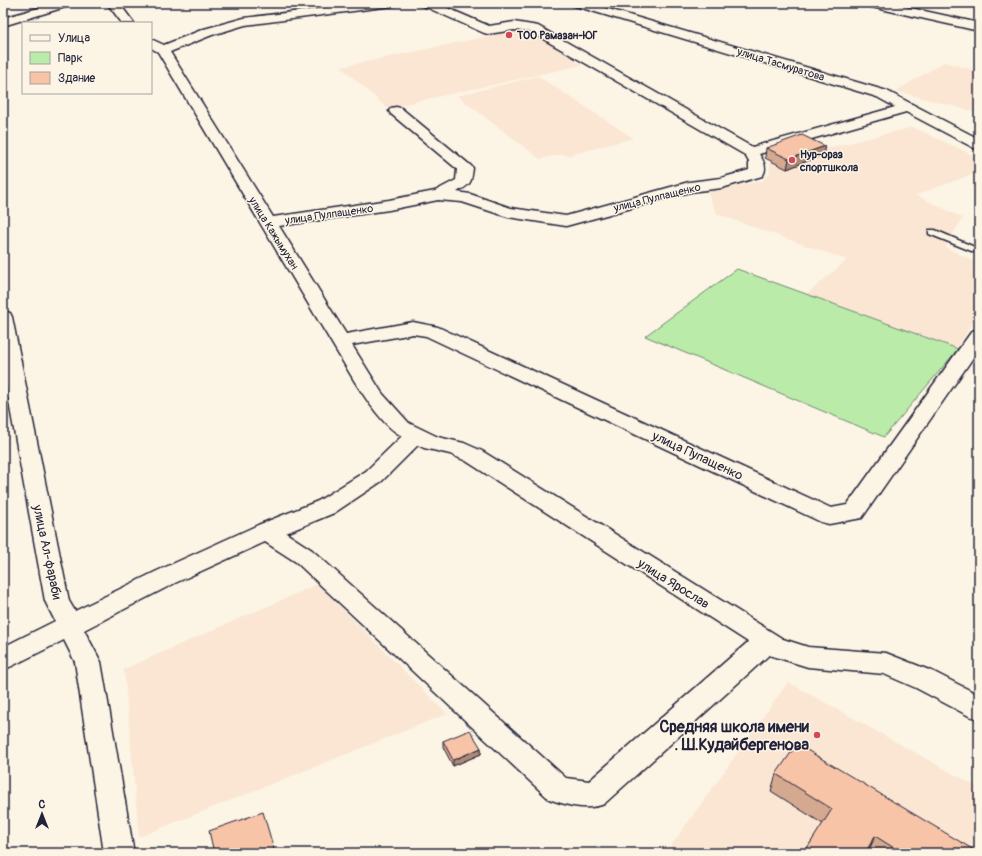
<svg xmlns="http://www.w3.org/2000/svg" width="982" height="856" viewBox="0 0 982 856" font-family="Pangolin,sans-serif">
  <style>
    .built { fill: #fae6d3 }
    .green { fill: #bbeba9; stroke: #6e8672 }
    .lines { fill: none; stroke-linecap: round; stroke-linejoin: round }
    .lane-casing { stroke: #22223b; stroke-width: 3 }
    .street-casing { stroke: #22223b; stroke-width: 3 }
    .secondary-casing { stroke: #22223b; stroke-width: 3 }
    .lane { fill: #fcf5e5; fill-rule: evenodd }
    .street { fill: #fcf5e5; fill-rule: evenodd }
    .secondary { fill: #fcf5e5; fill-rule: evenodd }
    .rail-casing { stroke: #22223b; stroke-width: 3 }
    .rail { stroke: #fcf5e5; stroke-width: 2; stroke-dasharray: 5.5; stroke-linecap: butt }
    .wall { fill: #d4a990; stroke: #22223b }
    .shaded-wall { fill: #ad8976; stroke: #22223b }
    .building { fill: #f7c4a8; stroke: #22223b }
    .poi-dot { fill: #d1495b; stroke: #fcf5e5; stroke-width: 1.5 }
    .labels { text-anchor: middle; stroke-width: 3; stroke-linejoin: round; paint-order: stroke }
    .far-poi-label { font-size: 11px; font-weight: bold; fill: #22223b; stroke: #fcf5e5; text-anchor: start }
    .far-street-label { font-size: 11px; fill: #22223b; stroke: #fcf5e5 }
    .street-label { font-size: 13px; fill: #22223b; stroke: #fcf5e5 }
    .near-poi-label { font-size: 16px; font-weight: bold; fill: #22223b; stroke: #fcf5e5; text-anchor: end }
  </style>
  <rect width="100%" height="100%" fill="#fcf5e5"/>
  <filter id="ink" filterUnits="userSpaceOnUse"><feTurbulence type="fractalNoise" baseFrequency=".025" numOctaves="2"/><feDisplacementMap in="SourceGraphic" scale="8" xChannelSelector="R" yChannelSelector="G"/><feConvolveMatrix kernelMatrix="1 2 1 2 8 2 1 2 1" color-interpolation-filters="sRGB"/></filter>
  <g filter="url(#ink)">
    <path class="built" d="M293 3H353L293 11Z
      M527 28 582 65 387 108 341 67Z
      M944 62 979 71V113L896 91Z
      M538 76 633 138 567 156 563 154 540 159 457 96Z
      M913 127 979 158V172L916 195 963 218 945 247 979 264V310L958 349 807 294 847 260 717 214 707 192 762 181 770 173V154L814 144 825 149Z
      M318 584 447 714 139 837 124 669Z
      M788 682 979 788V853H666Z"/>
    <path class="green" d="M737 269 958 349 884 437 645 336Z"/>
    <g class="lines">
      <defs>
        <path id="lane" d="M929 230H935L979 249V254L929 234Z"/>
        <path id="street" d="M56 3H74L72 5 3 26V18Z
          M107 3H119L134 23H122Z
          M365 3H398L396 5 392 6 245 25 212 35 170 52 273 217 389 200 435 191 456 180 457 169 391 114 389 111 391 108 396 107 401 108 470 165 473 168C471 184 471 184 457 192L470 194 511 208 566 216 689 182 721 178 749 170V162L745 155 531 32 514 30 488 34 484 33 426 7 419 5 417 3H436L489 26 514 22 538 26 752 147 895 107 877 97 572 5 570 3H588L887 91 979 139V149L974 148 906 112 759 154C764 161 768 169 762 176L722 188 690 192 566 226 508 217 462 202 438 200 389 210 279 226 346 334 413 322 438 327 831 508 847 505 972 331 979 329V349L862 518 829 524 821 522 426 336 413 334 352 345 382 393 409 423 438 437 464 443 482 451 783 639 808 647 886 653 934 672 979 695V719L969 716 916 688 884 674 808 667 769 655 604 804C587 811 565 805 549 799L296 562 265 542 175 583 84 630 101 662 134 853H104L75 662 64 640 12 666 3 670V647L55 621 45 601 3 369V311L10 313 12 317 69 601 75 611 157 571 258 525 318 501 366 471 402 436C384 427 366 399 355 382L158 52 151 48V39L164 45 204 29 244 18ZM418 445 424 448 450 454 466 461 748 642 589 781 566 778 312 550 286 533 334 513 382 481Z"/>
        <path id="secondary" d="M866 3H888L979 23V31L872 7 868 6Z"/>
      </defs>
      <use href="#lane" class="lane-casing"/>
      <use href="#street" class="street-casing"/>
      <use href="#secondary" class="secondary-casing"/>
      <use href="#lane" class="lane"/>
      <use href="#street" class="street"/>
      <use href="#secondary" class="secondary"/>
      <defs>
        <path id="rail" d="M975 3 979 4"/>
      </defs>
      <use href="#rail" class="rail-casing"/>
      <use href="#rail" class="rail"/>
    </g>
    <path class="wall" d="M766 148 823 155 787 169 765 158Z
      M443 741 481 748V754L453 766 443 747Z
      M776 774 979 853H804L823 824 771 791Z"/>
    <path class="shaded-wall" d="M825 146 823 155 787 169 789 159Z
      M481 748V754L453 766V760Z
      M875 836 868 853H865Z"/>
    <path class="building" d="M802 135 825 146 789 159 766 148Z
      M470 730 481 748 453 760 443 741Z
      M797 744 979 853H902L875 836 865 853H804L832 809 776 774Z
      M263 812 275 853H214L209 831Z"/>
  </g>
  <g class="poi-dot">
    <circle cx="509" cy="35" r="4"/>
    <circle cx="792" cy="160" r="4"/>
    <circle cx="817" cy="735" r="4"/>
  </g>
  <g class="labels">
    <g class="far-poi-label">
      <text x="517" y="39">ТОО Рамазан-ЮГ</text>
      <text x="800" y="158">Нур-ораз<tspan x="800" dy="13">спортшкола</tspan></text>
    </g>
    <g class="far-street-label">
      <text transform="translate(781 64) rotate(17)" y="4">улица Тасмуратова</text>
      <text transform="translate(657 197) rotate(-14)" y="4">улица Пулпащенко</text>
      <text transform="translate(329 214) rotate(-8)" y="4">улица Пулпащенко</text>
      <text transform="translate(274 233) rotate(58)" y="4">улица Кажымухан</text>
    </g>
    <g class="street-label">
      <text transform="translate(698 455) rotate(25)" y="5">улица Пупащенко</text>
      <text transform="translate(48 552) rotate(78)" y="5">улица Ал-фараби</text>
      <text transform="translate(674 583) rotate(32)" y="5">улица Ярослав</text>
    </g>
    <g class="near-poi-label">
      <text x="809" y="732">Средняя школа имени<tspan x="809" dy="18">. Ш.Кудайбергенова</tspan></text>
    </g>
  </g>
  <rect width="982" height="856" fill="none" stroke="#fcf5e5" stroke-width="16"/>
  <rect x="8" y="8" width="966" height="840" fill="none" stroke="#22223b" stroke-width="1.5" filter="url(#ink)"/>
  <rect x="22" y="22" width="130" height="72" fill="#fcf5e5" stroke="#a5a1a1"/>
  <rect x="30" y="35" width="20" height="6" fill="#fcf5e5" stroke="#a5a1a1"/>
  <text x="58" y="42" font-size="12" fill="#22223b">Улица</text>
  <rect x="30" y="52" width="20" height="12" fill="#bbeba9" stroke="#a5a1a1"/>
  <text x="58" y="62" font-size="12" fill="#22223b">Парк</text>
  <rect x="30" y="72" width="20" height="12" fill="#f7c4a8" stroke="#a5a1a1"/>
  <text x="58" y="82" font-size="12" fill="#22223b">Здание</text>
  <g transform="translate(42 814)" stroke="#fcf5e5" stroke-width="3" paint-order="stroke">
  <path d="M0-3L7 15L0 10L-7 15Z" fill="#22223b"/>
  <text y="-6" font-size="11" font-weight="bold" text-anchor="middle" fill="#22223b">С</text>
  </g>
</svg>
